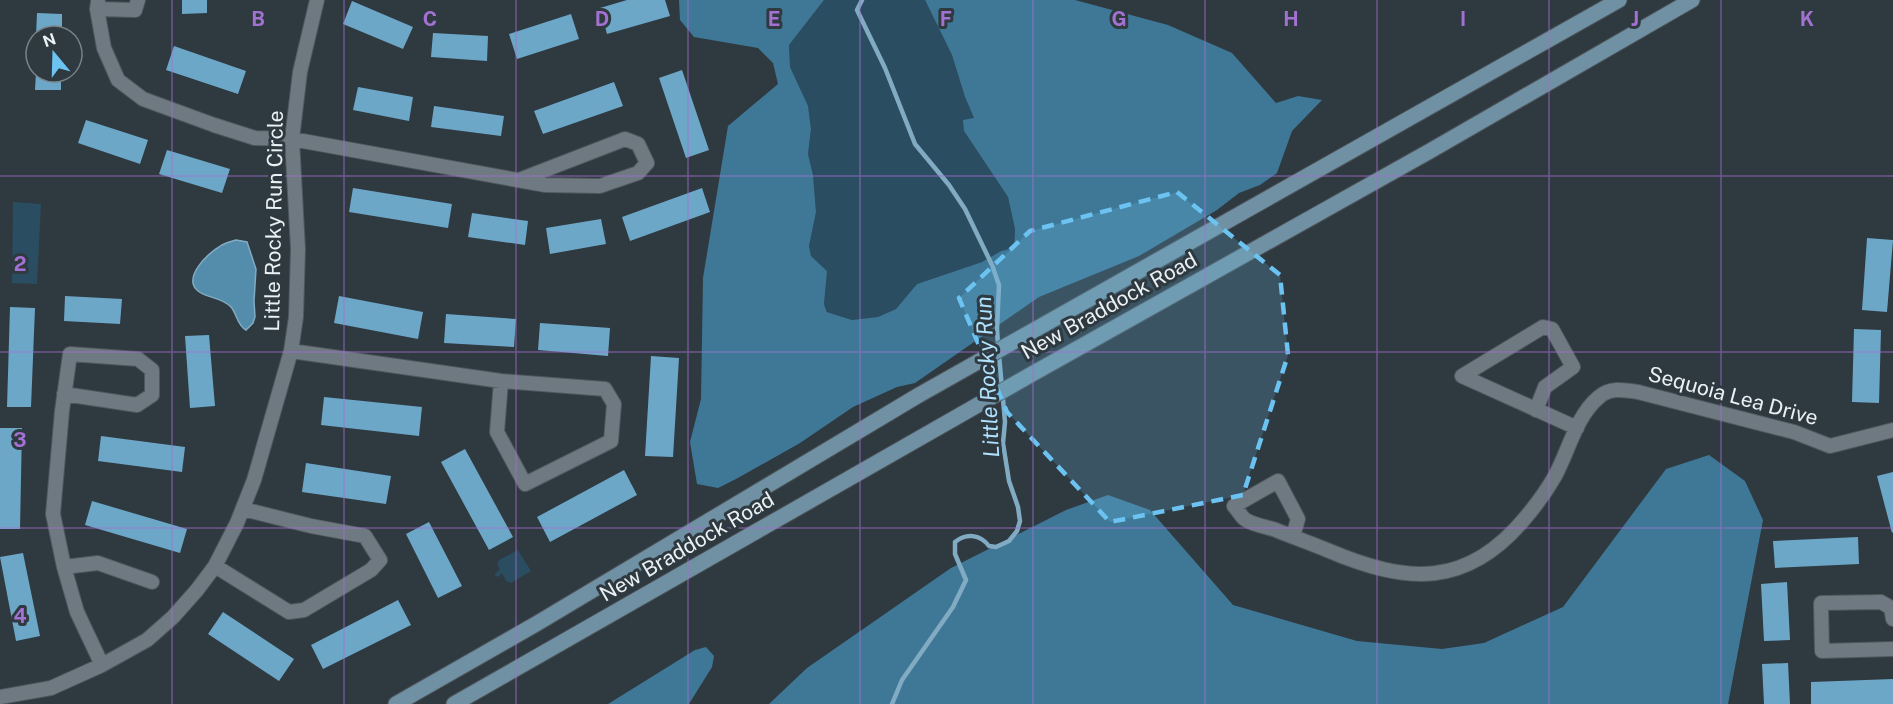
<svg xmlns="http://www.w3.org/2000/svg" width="1893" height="704" viewBox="0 0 1893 704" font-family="'Public Sans',sans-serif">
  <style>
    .green { fill: #2a4d61 }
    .forest { fill: #3f7897 }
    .water { fill: #548dac; stroke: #81abc2; stroke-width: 1.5 }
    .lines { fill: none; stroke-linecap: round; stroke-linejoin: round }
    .stream { stroke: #81abc2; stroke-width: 4.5 }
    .building { fill: #6da7c8 }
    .street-casing { stroke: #4e575c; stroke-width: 16 }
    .secondary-casing { stroke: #4e575c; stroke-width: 17 }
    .street { stroke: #6e7981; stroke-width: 14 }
    .secondary { stroke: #7091a4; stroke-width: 15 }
    .marked { fill: #6cc3f2; fill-opacity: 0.2; stroke: #6cc3f2; stroke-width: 4.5; stroke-dasharray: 12 8; stroke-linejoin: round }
    .grid { fill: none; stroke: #a271d2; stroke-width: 1.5; stroke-opacity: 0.55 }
    .labels { text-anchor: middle; stroke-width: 6; stroke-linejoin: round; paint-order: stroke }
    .street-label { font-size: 21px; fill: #eaf1f5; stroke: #2f3940 }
    .water-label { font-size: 22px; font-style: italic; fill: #b0e1fd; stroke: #2f3940 }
    .grid-label { font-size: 20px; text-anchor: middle; font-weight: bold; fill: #a271d2; stroke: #2f3940; stroke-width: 6; stroke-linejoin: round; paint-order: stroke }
  </style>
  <rect width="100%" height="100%" fill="#2f3940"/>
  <path class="green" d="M824 0H925L952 55 965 97 974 118 964 131 1008 197 1015 229 1014 248 1001 251 982 262 917 284 896 309 878 317 852 320 828 312 824 304 827 271 811 256 809 246 816 212 813 175 808 154 811 129 808 107 790 67 789 45Z
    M13 202 41 204 37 284 12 283Z
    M518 550 531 571 511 583 506 581 502 573 498 577 494 575 500 569 497 564 499 560Z"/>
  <path class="forest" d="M679 0H824L789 45 790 67 808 106 811 129 808 154 813 175 816 212 809 246 811 256 827 271 824 304 827 312 852 320 878 317 896 309 917 284 982 262 1001 251 1014 248 1015 229 1008 197 964 131 963 120 974 118 965 97 952 55 925 0H1075L1168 25 1232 53 1276 103 1298 96 1322 100 1292 131 1277 173 1260 185 1239 193 1217 210 1139 256 1039 297 915 383 897 387 853 407 800 443 736 479 718 488 697 484 690 442 701 399 703 278 728 126 778 84 773 63 758 48 694 37 680 20Z
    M1709 455 1745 481 1763 520 1728 704H769L807 668 951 568 1066 510 1108 495 1150 510 1233 605 1357 641 1442 649 1484 643 1563 607 1666 469Z
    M706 647 714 656 712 667 689 704H608L695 650Z"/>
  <path class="water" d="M236 240 247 242 256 269 254 301 255 317 253 323 246 330C237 325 237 314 231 307 220 296 208 299 198 291 182 278 208 253 219 247 224 243 230 242 236 240Z"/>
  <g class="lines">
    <path class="stream" d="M862 0 857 10 885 68 915 144 949 185 965 209 992 265 999 285 997 329 998 346
      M892 704 902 680 953 607 966 580 955 554V542C966 533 980 534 989 546L996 547 1009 541 1017 531 1020 521 1018 507 1009 481 1003 443 1005 422 999 355"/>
  </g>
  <path class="building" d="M182 0H207V13L182 14Z
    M627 0H665L670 16 607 34 600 8Z
    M352 1 413 27 403 49 343 24Z
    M37 13 62 14V36H36Z
    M571 14 579 39 517 59 509 34Z
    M433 33 488 36 487 61 431 57Z
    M174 46 246 71 238 94 166 70Z
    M682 70 709 150 686 158 659 78Z
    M36 72H61V90H35Z
    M614 82 623 106 543 134 534 111Z
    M358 87 413 97 409 121 353 110Z
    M434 106 504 116 501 136 431 127Z
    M86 120 148 140 140 164 78 143Z
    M167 150 230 169 222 193 159 174Z
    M353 188 452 204 448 228 349 212Z
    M702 188 710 212 630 241 622 217Z
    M472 213 528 221 525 245 468 237Z
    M601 219 606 244 550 254 546 228Z
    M1867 238 1893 240 1887 312 1862 310Z
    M65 296 122 299 120 324 64 321Z
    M339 296 423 312 418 339 334 323Z
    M10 307 35 308 31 407H7Z
    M446 314 516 319 514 347 444 343Z
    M540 323 610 328 608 356 538 350Z
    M1854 329 1881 330 1879 403 1852 402Z
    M209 335 215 406 190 408 185 336Z
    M651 356 679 358 673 457 645 456Z
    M324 397 422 407 419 436 321 425Z
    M0 428H22L20 529H0Z
    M101 436 185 447 182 472 98 461Z
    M465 449 513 537 489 550 441 462Z
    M306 463 391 476 386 504 302 492Z
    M624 470 637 495 550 542 537 517Z
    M1893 472V532L1892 533 1877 476Z
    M92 501 187 529 180 553 85 525Z
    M429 522 462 586 438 598 406 534Z
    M1858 537 1859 564 1775 568 1773 541Z
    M23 553 40 636 16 641 0 557Z
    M1787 582 1790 640 1764 641 1761 584Z
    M398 600 411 625 323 669 311 645Z
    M223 612 294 659 279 681 208 634Z
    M1788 663 1790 704H1764L1762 664Z
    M1893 679V704H1811V682Z"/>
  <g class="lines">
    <defs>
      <path id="street" d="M98 2 97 9 135 10 138 0
        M97 9 104 48 118 80 143 99 214 125 255 138 292 139 545 185 600 186 638 173 647 163 638 144 625 139 519 180
        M291 351 501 381 605 389 614 404 611 441 525 484 497 432 501 381
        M64 394 137 405 152 395V370L138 359 70 354 62 411 53 514 64 567 77 612 102 665
        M1536 410 1545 387 1573 367 1552 329 1543 327 1462 376 1577 428
        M1293 536 1298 519 1278 481 1234 506C1238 510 1241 517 1246 520 1254 525 1267 527 1276 530 1293 537 1310 543 1327 550 1407 584 1467 589 1526 517 1537 504 1547 490 1555 476 1569 450 1576 416 1599 397 1610 387 1625 390 1638 392L1794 432 1830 446 1893 430
        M215 566 289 612 304 610 371 570 380 560 365 536 311 526 243 509
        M64 567 98 563 152 582
        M1893 619 1891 608 1881 602 1821 603 1822 651 1893 649
        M0 697 51 688 102 665 147 640 173 617 197 590 215 566 237 523 254 480 291 351 296 317 298 249 292 139 300 72 317 0"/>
      <path id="secondary" d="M396 704 536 624 919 395 1619 0
        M454 704 1032 374 1430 151 1692 0"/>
    </defs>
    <use href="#street" class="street-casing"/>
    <use href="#secondary" class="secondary-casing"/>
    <use href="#street" class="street"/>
    <use href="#secondary" class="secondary"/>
  </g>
  <path class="marked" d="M1177 192 1280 275 1288 355 1243 495 1110 522 1007 412 959 298 1030 231Z"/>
  <path class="grid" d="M172 0V704M344 0V704M516 0V704M688 0V704M860 0V704M1033 0V704M1205 0V704M1377 0V704M1549 0V704M1721 0V704M0 176H1893M0 352H1893M0 528H1893"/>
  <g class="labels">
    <g class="street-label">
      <text transform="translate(274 221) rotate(-89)" y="7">Little Rocky Run Circle</text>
      <text transform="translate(1109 306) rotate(-29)" y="7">New Braddock Road</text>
      <text transform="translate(1733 396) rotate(15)" y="7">Sequoia Lea Drive</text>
      <text transform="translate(687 547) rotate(-30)" y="7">New Braddock Road</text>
    </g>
    <g class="water-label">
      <text transform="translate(987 377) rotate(-93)" y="8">Little Rocky Run</text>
    </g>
  </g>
  <g class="grid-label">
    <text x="258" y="26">B</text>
    <text x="430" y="26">C</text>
    <text x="602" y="26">D</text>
    <text x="774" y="26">E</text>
    <text x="946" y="26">F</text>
    <text x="1119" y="26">G</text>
    <text x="1291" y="26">H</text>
    <text x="1463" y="26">I</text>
    <text x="1635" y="26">J</text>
    <text x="1807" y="26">K</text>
    <text x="20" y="271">2</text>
    <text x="20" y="447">3</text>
    <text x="20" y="623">4</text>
  </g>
  <g transform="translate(54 54) rotate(341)"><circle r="28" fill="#2f3940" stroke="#7a8388" stroke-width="1.5"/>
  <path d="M0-4.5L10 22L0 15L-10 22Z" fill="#6cc3f2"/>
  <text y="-9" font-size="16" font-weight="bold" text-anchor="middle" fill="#eaf1f5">N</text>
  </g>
</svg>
